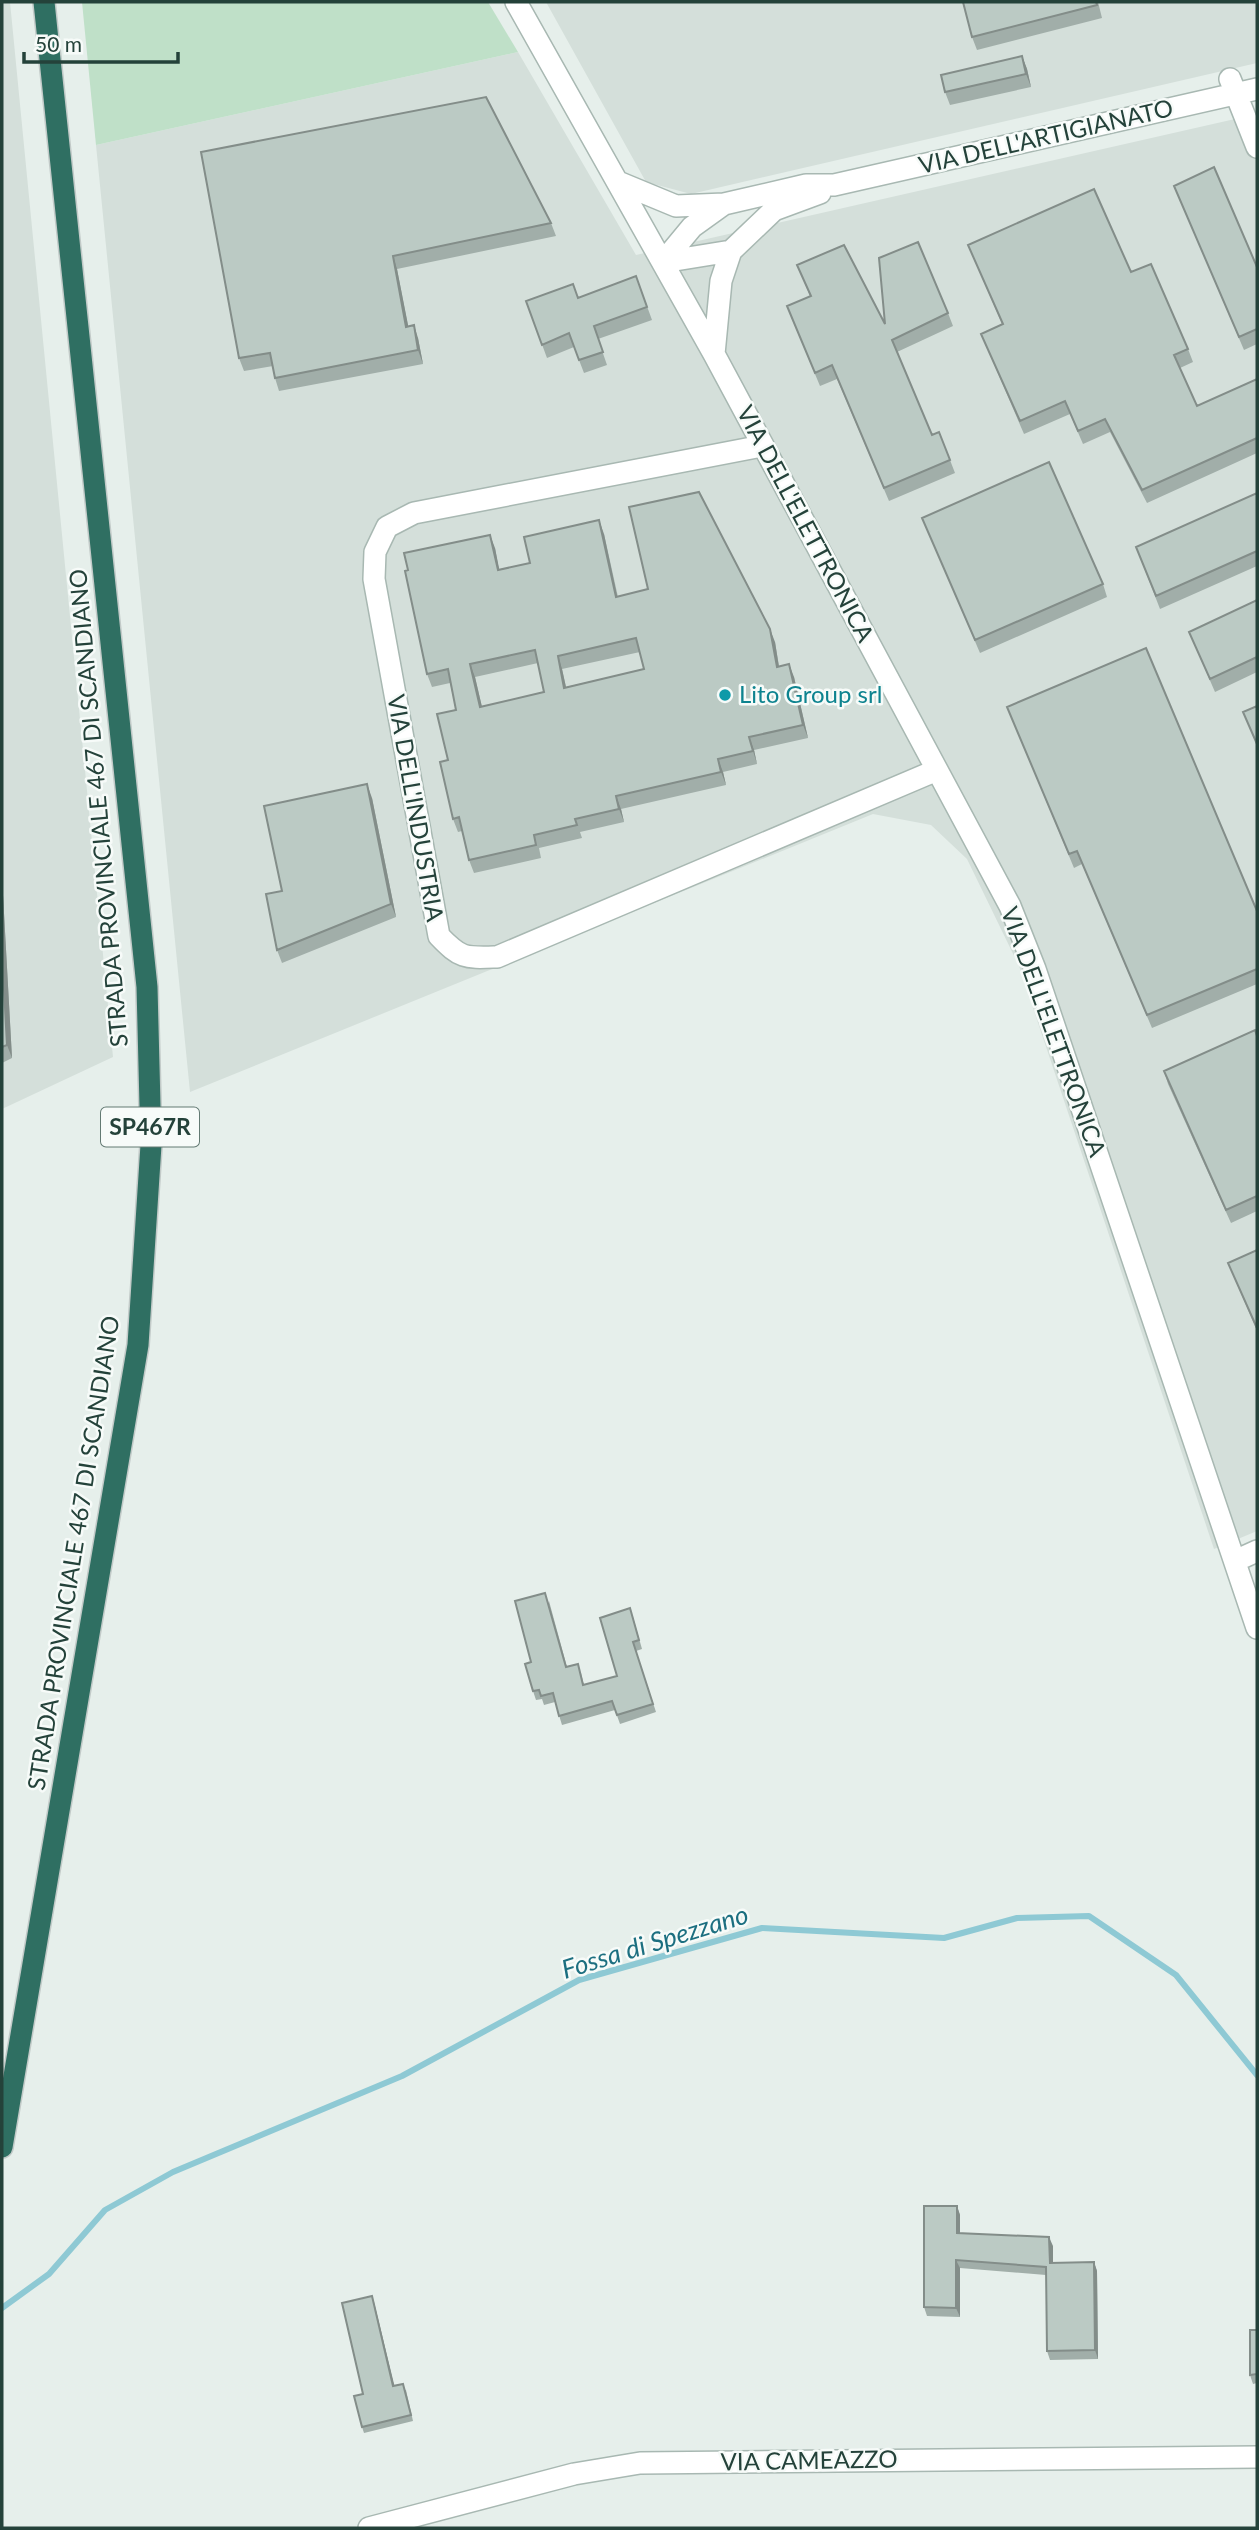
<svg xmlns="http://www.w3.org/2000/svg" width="1259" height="2530" viewBox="0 0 1259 2530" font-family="Lato,sans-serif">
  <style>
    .built { fill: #d4dfda }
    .green { fill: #bfe0c8 }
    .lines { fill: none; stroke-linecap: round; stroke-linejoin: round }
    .stream { stroke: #8ec9d4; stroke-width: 6 }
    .minor-casing { stroke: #a8b8b2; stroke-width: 24 }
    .highway-casing { stroke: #c2cac8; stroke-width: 24 }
    .minor { stroke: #fff; stroke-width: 21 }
    .highway { stroke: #2f6f62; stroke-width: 21 }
    .wall { fill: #a1aea9; fill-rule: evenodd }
    .shaded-wall { fill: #838d89 }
    .building { fill: #bbcac4; stroke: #838d89; stroke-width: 2; fill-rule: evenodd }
    .culture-dot { fill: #0f9aa8; stroke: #f7fbf9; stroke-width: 2.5 }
    .labels { text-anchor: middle; stroke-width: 5; stroke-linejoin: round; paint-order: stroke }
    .shield { fill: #f7fbf9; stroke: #637a73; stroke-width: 2 }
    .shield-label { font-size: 23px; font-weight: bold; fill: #24423a }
    .street-label { font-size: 24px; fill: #24423a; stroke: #f7fbf9 }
    .culture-label { font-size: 24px; fill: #0d838f; stroke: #f7fbf9; text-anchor: start }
    .water-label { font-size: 26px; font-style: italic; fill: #1c6f80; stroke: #f7fbf9 }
  </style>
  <rect width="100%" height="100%" fill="#e6efeb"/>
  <path class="built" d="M2 2H10L113 1057 2 1109Z
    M546 2H1257V63L691 194 646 182Z
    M518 52 636 255 1257 114V1531L1214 1549 1019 966 967 859 931 825 873 814 190 1092 96 145Z"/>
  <path class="green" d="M82 2H488L518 52 96 145Z"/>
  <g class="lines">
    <path class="stream" d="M2 2308 49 2274 105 2210 173 2172 402 2076 579 1980 762 1928 944 1938 1017 1918 1089 1916 1176 1975 1257 2075"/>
    <defs>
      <path id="minor" d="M516 2 714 354 1010 906 1035 969 1257 1628
        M1230 79 1257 147
        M618 182 676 206 724 204 806 185H834L1257 89
        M663 262 692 227 724 204
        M663 262 731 251
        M714 354 721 281 731 251 774 210 820 193
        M762 446 414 513 387 527 375 552 374 579 439 936C461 959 465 958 497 957L937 770
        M1235 1561 1257 1551
        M369 2528 574 2474 640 2463 1257 2457"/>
      <path id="highway" d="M2 2147 138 1345 151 1145 147 987 44 2"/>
    </defs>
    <use href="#minor" class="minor-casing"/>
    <use href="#highway" class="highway-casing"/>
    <use href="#minor" class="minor"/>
    <use href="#highway" class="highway"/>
  </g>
  <path class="wall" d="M963 2H1098L1102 18 977 50 972 37Z
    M1022 56 1027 69 1031 87 950 105 945 92Z
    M201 152 551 223 556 236 397 269 408 326 418 338 423 364 279 391 275 378 273 366 244 371 239 358Z
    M1174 186 1257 267V344L1244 350Z
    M968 245 1131 272 1188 349 1193 362 1180 368 1197 406 1257 379V453L1147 503 1110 432 1083 444 1070 414 1024 434 981 334 1002 324Z
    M797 265 885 324 948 313 953 326 897 352 932 435 950 460 955 473 889 501 837 379 820 386 792 319 787 306 810 296Z
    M636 276 652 320 598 339 607 365 584 373 574 347 547 358 526 301 578 298Z
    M1257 493V566L1160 609 1136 547Z
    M922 518 1103 584 1107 597 980 653Z
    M604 534 618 597 775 642 779 666 794 677 808 738 754 750 757 764 723 772 726 785 621 809 624 822 580 832 582 838 539 848 541 858 474 873 469 860 462 831 458 832 453 819 448 760 456 710 450 683 432 687 427 674 495 548 499 570 530 563ZM640 652 644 669 566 687 562 669ZM538 663 544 692 482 707 475 677Z
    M1257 600V672L1215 692 1189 632Z
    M1007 707 1257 911V984L1152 1028 1082 864 1074 868Z
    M372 798 396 917 282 963 277 950 282 891Z
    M2 877 12 1058 2 1063Z
    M1257 1036V1211L1231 1223 1168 1084 1164 1071Z
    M1257 1250V1331L1228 1263Z
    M549 1601 567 1667 581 1673 584 1685 617 1676 633 1617 642 1649 636 1651 656 1712 620 1724 615 1710 562 1725 555 1702 544 1705 542 1699 536 1700 533 1691 531 1662Z
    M957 2206 960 2215V2233L1053 2246V2263L1094 2262 1097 2271 1098 2359 1050 2360 1047 2351 1046 2275 960 2268V2317L927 2316 924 2307Z
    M372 2296 394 2386 406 2390 413 2421 364 2433 362 2427 363 2394Z
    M1257 2330V2383L1253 2384 1250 2375Z"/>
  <path class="shaded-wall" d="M1022 56 1027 69 1031 87 1026 74Z
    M393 256 397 269 411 340 406 327Z
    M414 325 418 338 423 364 418 350Z
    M599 520 604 534 620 610 616 597Z
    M490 535 495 548 502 583 498 570Z
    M770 629 775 642 781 680 777 667Z
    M558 656 562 669 569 701 564 688Z
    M470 664 475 677 485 720 480 707Z
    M789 664 794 677 808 738 803 725Z
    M749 737 754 750 757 764 753 751Z
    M718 759 723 772 726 785 721 772Z
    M367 784 372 798 396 917 391 904Z
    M616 796 621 809 624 822 619 809Z
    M2 877 12 1058 7 1045 2 952Z
    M957 2206 960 2215V2242L957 2233Z
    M1049 2237 1053 2246V2272L1050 2263Z
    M956 2260 960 2268V2317L956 2308Z
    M1094 2262 1097 2271 1098 2359 1095 2350Z
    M372 2296 374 2302 396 2392 393 2386Z"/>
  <path class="building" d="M963 2H1096L1097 5 972 37Z
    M1022 56 1026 74 945 92 941 75Z
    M486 97 551 223 393 256 406 327 414 325 418 350 275 378 270 353 239 358 201 152Z
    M1214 167 1257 267V329L1239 337 1174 186Z
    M1094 189 1131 272 1151 264 1188 349 1174 355 1197 406 1257 379V438L1142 490 1105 419 1078 431 1065 401 1020 421 981 334 1003 324 968 245Z
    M918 242 948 313 892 340 932 435 939 432 950 460 884 488 832 365 815 373 787 306 811 296 797 265 844 245 885 324 879 258Z
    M636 276 647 307 594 326 603 352 579 360 569 333 542 345 526 301 573 284 578 298Z
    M1049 462 1103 584 975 640 922 518Z
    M699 492 770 629 777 667 789 664 803 725 749 737 753 751 718 759 721 772 616 796 619 809 575 819 577 825 534 835 536 845 469 860 459 817 453 819 440 762 448 760 437 714 456 710 448 669 427 674 405 571 408 570 404 553 490 535 498 570 530 563 524 537 599 520 616 597 648 589 629 507ZM636 638 644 669 564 688 558 656ZM535 650 544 692 480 707 470 664Z
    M1257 493V551L1156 596 1136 547Z
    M1257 600V657L1210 679 1189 632Z
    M1146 648 1257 911V969L1147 1015 1077 851 1069 854 1007 707Z
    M1257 706V744L1243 712Z
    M367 784 391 904 277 950 266 894 282 891 264 806Z
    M2 952 7 1045 2 1047Z
    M1255 1030 1257 1036V1196L1226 1210 1164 1071Z
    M1257 1250V1328L1228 1263Z
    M545 1593 566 1667 578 1664 583 1685 617 1676 600 1618 630 1608 639 1640 633 1642 653 1704 617 1715 612 1701 559 1716 553 1693 541 1696 539 1690 533 1691 525 1664 531 1662 515 1601Z
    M924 2206H957V2233L1049 2237 1050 2263 1094 2262 1095 2350 1047 2351 1046 2267 956 2260V2308L924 2307Z
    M372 2296 393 2386 403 2384 411 2415 362 2427 354 2396 363 2394 342 2303Z
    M1250 2330H1257V2374L1250 2375Z"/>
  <circle class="culture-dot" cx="725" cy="695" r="7"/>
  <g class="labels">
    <rect class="shield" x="101" y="1107.5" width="98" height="39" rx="5"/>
    <g class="shield-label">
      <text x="150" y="1135">SP467R</text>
    </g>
    <g class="street-label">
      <text transform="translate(1046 137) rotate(-13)" y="8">VIA DELL'ARTIGIANATO</text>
      <text transform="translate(805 524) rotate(62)" y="8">VIA DELL'ELETTRONICA</text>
      <text transform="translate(99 808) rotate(-95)" y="8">STRADA PROVINCIALE 467 DI SCANDIANO</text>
      <text transform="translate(415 808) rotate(80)" y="8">VIA DELL'INDUSTRIA</text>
      <text transform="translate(1053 1032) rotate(70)" y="8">VIA DELL'ELETTRONICA</text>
      <text transform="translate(74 1553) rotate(-81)" y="8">STRADA PROVINCIALE 467 DI SCANDIANO</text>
      <text transform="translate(809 2461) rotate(-1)" y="8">VIA CAMEAZZO</text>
    </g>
    <g class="culture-label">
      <text x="739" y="703">Lito Group srl</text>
    </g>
    <g class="water-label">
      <text transform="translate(655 1942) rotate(-17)" y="9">Fossa di Spezzano</text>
    </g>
  </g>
  <rect width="1259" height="2530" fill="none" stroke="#24423a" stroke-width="7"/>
  <path d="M24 52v10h154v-10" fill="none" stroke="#24423a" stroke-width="3.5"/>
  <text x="35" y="52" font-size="21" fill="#24423a" stroke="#f7fbf9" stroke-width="5" paint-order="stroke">50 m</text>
</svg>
